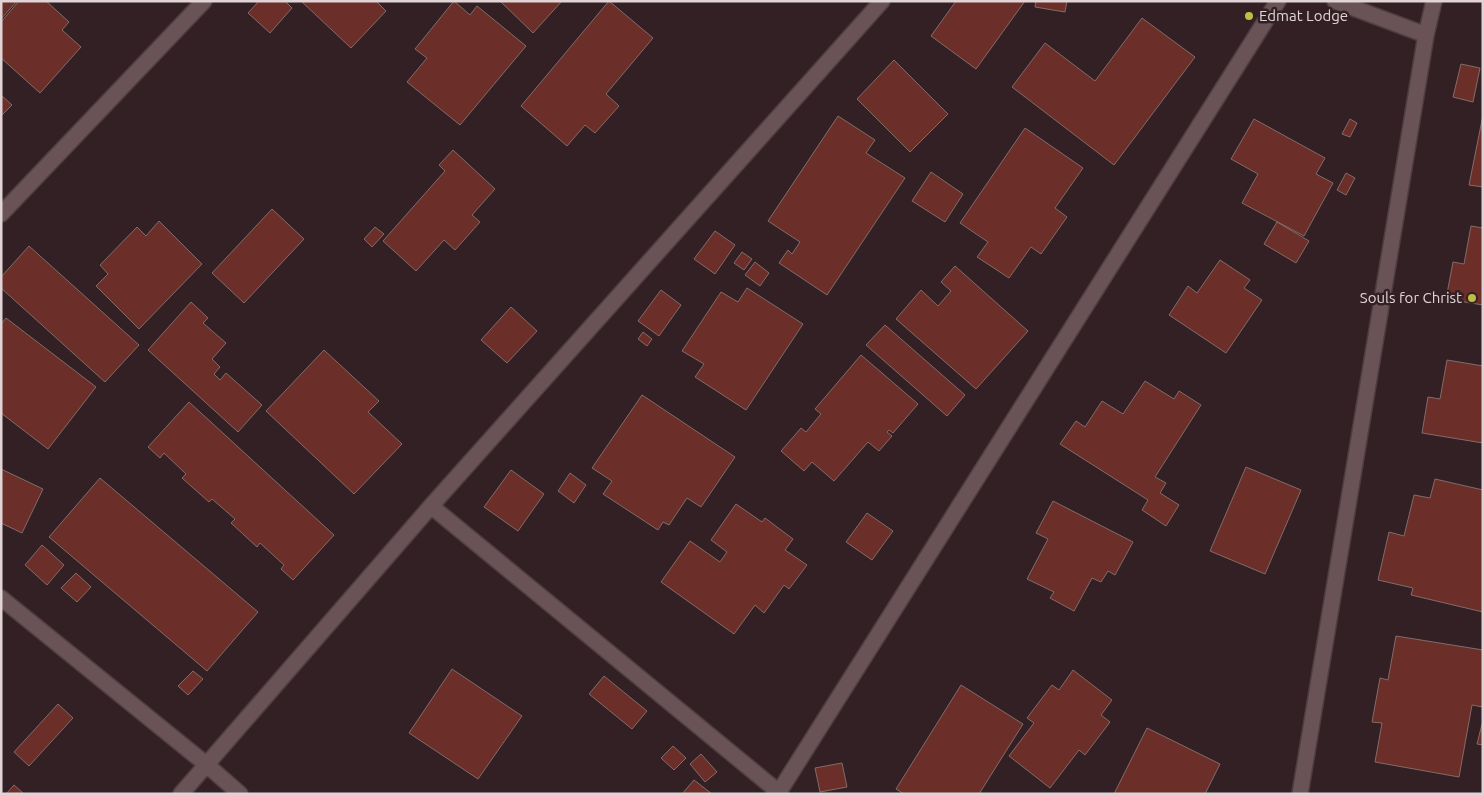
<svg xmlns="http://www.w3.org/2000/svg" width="1484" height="795" viewBox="0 0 1484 795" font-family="Ubuntu,sans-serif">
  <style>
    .building { fill: #6c2e29; stroke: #826c68 }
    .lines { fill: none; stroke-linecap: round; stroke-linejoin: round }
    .minor-casing { stroke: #4e3e41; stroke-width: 18 }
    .minor { stroke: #695357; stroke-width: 15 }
    .poi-dot { fill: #bcbf43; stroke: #332024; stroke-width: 2 }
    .labels { text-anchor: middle; stroke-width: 5; stroke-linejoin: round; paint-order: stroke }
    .poi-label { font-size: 15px; fill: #e1d4d6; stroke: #332024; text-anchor: start }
  </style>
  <rect width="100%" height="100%" fill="#332024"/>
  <path class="building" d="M1 1H17L1 19Z
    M19 1H46L69 22 62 30 81 47 40 93 1 58V22Z
    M259 1H285L292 8 270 33 248 13Z
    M301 1H378L377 2 386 11 351 48Z
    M454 1 470 15 477 6 526 46 460 125 407 82 427 58 415 49Z
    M500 1H562L533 33Z
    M609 1 653 38 606 94 619 106 595 133 585 125 567 146 521 106Z
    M956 1H1025L976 69 931 36Z
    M1036 1H1067L1065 12 1035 7Z
    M1142 18 1195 57 1114 165 1012 87 1045 43 1095 81Z
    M894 60 948 114 910 152 857 99Z
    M1461 64 1480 68 1473 102 1453 97Z
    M1 95 12 105 1 116Z
    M1483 115V187L1469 185Z
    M838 116 875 140 866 153 905 178 827 295 779 263 788 250 792 254 800 242 768 221Z
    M1254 119 1325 158 1316 174 1333 183 1304 236 1242 203 1258 174 1231 159Z
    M1350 119 1357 123 1350 137 1342 134Z
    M1025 128 1083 168 1055 208 1067 217 1041 254 1031 247 1009 278 977 257 988 242 960 223Z
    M453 150 495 189 472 215 480 222 455 250 444 240 416 271 383 241 445 171 439 165Z
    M931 172 963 194 945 222 912 201Z
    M1346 173 1355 178 1346 195 1337 190Z
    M272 209 304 239 244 303 212 273Z
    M159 221 202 264 139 329 96 286 108 274 100 265 137 227 146 236Z
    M1277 222 1309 241 1296 263 1264 244Z
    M1471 226 1483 228V305L1446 299 1453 262 1464 264Z
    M375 227 384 234 372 247 364 239Z
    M715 231 735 245 715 274 694 259Z
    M29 246 139 345 105 382 1 288V277Z
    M742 252 752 259 744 270 734 263Z
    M1220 260 1250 280 1244 288 1262 300 1226 353 1169 315 1188 286 1197 293Z
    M755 262 769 273 760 286 745 275Z
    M955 266 1028 331 976 389 896 319 921 290 938 306 951 291 941 282Z
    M747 288 803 324 746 410 695 377 704 364 682 351 721 292 738 302Z
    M661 290 681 305 659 336 638 321Z
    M191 302 208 318 203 323 226 343 212 359 220 367 214 374 220 380 226 373 262 405 238 432 148 350Z
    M511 307 537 331 507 363 481 340Z
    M6 318 96 387 48 449 1 413V324Z
    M885 325 965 395 947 416 866 345Z
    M643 332 652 339 647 346 638 339Z
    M324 350 379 401 368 412 402 444 354 494 266 411Z
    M861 355 918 404 893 433 889 430 887 432 892 436 879 451 868 442 834 481 812 462 804 471 781 451 801 428 806 432 821 414 815 409Z
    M1447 360 1483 366V443L1422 433 1428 397 1440 399Z
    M1145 381 1174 399 1179 391 1201 405 1155 477 1166 483 1160 493 1179 505 1166 526 1142 510 1148 500 1060 444 1076 421 1085 427 1102 401 1123 414Z
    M642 395 735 457 701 507 687 498 669 525 663 522 658 530 603 494 612 481 592 468Z
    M189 402 334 535 293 580 281 569 284 565 260 543 257 547 231 523 235 519 212 499 209 502 182 478 186 474 164 453 160 458 148 447Z
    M1246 467 1301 490 1265 574 1210 551Z
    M1 469 43 489 22 533 1 523Z
    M511 470 544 494 518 531 484 507Z
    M570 473 586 485 574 503 558 491Z
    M100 478 258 612 207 671 49 537Z
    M1435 479 1483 490V612L1411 595 1413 588 1378 580 1389 532 1404 536 1414 495 1430 498Z
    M1053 501 1133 542 1115 575 1108 571 1101 582 1092 578 1074 611 1050 598 1054 592 1027 579 1048 539 1036 533Z
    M736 504 762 522 765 518 793 539 785 550 807 565 789 589 784 585 764 613 755 605 734 634 661 582 690 541 720 562 727 552 711 540Z
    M867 513 893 531 872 560 846 542Z
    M42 545 64 565 47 585 25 565Z
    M76 573 91 587 77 602 61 588Z
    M1396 636 1483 650V707L1472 705 1459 777 1375 762 1382 723 1372 722 1380 678 1388 680Z
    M452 669 522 716 478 779 409 733Z
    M1073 670 1112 700 1101 715 1110 722 1085 755 1079 750 1050 788 1009 756 1034 723 1027 718 1052 685 1059 690Z
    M193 671 203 679 188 695 178 686Z
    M604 676 647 711 632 729 589 694Z
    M961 685 1023 724 979 794H904L896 789Z
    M58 704 73 718 29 766 14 752Z
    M1483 720V745L1477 744Z
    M1147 728 1220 764 1205 794H1114Z
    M673 746 686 758 674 770 661 758Z
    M701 754 717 772 705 782 690 764Z
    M842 763 847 787 820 792 815 768Z
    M694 780 712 794H682Z
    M14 785 24 794H6Z"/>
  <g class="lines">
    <defs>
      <path id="minor" d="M1335 1 1426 35
        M1 214 204 1
        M431 506 781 794
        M1 598 207 765 240 794
        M779 792 1278 1
        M181 794 431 506 882 1
        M1300 794 1426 35 1434 1"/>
    </defs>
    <use href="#minor" class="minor-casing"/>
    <use href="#minor" class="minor"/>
  </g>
  <g class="poi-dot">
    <circle cx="1249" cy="16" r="5"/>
    <circle cx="1472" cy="298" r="5"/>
  </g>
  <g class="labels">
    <g class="poi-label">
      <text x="1259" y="21">Edmat Lodge</text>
      <text x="1462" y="303" text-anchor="end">Souls for Christ</text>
    </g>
  </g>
  <rect width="1484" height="795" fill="none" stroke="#e1d4d6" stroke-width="5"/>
</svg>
